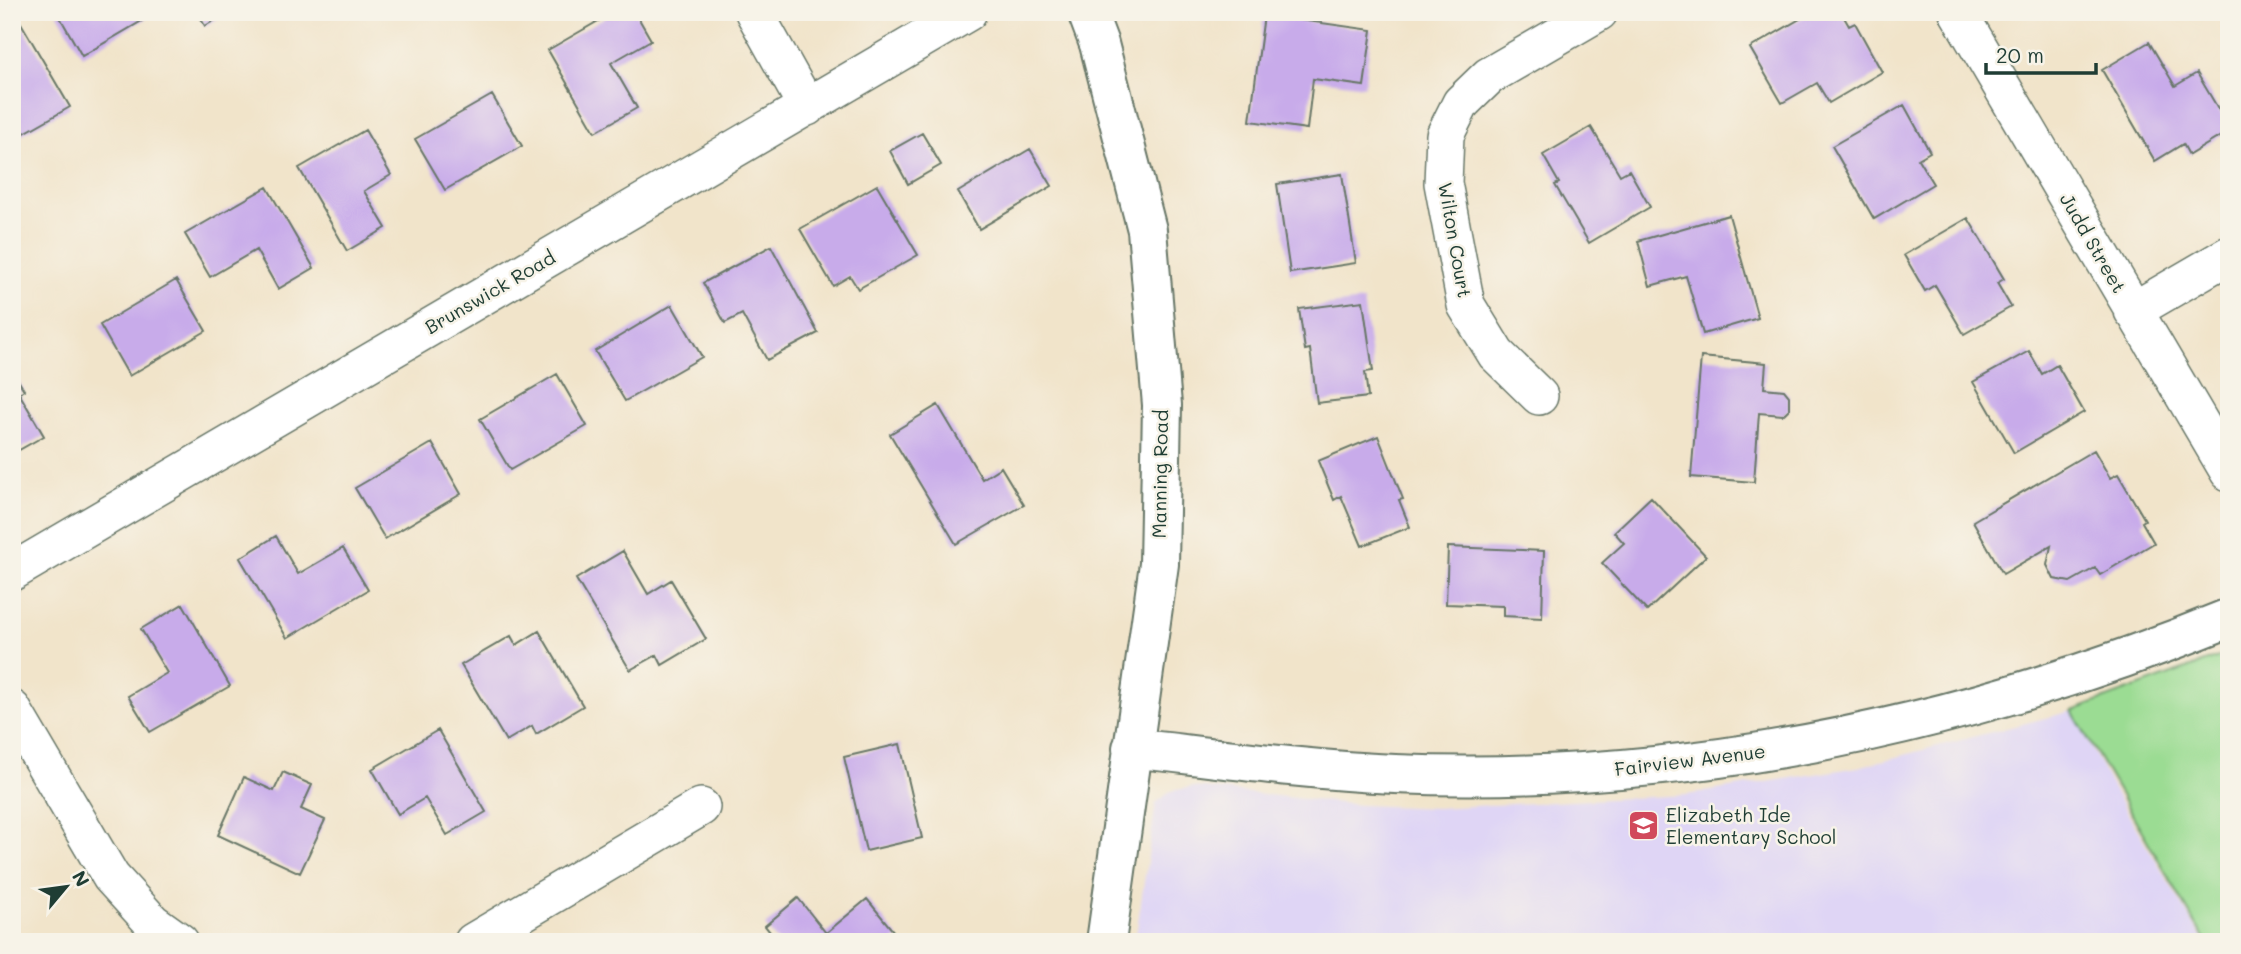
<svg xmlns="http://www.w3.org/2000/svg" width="2241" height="954" viewBox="0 0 2241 954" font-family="Mali,sans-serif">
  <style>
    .built { fill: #dfd5f5 }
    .green { fill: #9bdc93; stroke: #5d8c64; stroke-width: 2 }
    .building { fill: #c8abea }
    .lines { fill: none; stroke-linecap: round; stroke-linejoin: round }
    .minor-casing { stroke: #687768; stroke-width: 40 }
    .tertiary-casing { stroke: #687768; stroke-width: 42 }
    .minor { stroke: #fff; stroke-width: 37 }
    .tertiary { stroke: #fff; stroke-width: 38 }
    .labels { text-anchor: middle; stroke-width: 5; stroke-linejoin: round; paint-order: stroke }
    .street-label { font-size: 19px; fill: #1f3d34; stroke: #f7f3e8 }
    .poi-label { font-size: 19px; fill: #1f3d34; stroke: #f7f3e8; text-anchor: start }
  </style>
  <rect width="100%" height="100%" fill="#f7f3e8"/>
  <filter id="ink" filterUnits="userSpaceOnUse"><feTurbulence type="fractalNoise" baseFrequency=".0143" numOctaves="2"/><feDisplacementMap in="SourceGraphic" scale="14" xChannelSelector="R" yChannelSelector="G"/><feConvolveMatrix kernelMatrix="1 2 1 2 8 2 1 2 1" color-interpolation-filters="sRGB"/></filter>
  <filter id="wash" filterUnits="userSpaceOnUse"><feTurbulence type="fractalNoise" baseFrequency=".00686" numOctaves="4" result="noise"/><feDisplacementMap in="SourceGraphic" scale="28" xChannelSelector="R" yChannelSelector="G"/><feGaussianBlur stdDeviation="1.57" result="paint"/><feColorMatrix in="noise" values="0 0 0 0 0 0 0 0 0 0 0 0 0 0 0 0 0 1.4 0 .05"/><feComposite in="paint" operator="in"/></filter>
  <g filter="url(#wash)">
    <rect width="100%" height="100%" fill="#f1e4ca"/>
    <path class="built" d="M2072 711 2112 787 2204 942H1135L1156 803 1171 791 1193 787 1358 805 1436 808 1687 795 1858 767Z"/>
    <path class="green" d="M2229 653V942H2206L2072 711Z"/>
    <g id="blocks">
      <path class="building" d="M57 12H157L82 56Z
        M197 12H229L205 26Z
        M614 12H635L651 40 611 63 637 108 595 132 548 50Z
        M1812 12H1841L1849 26 1855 23 1882 72 1829 103 1817 83 1782 103 1750 48Z
        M1264 15 1372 30 1364 86 1313 79 1307 129 1250 121Z
        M21 23 70 107 12 140V28Z
        M2149 42 2175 86 2197 73 2229 127V131L2189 155 2183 144 2155 161 2102 70Z
        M492 95 522 146 445 190 415 139Z
        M1904 105 1930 152 1918 159 1933 184 1874 219 1832 146Z
        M1591 127 1620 175 1629 170 1650 207 1589 243 1555 185 1559 183 1543 155Z
        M365 130 391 175 364 191 386 228 347 251 299 168Z
        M922 133 941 165 908 184 890 151Z
        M1030 149 1052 186 979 229 958 192Z
        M1342 174 1356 263 1290 273 1277 184Z
        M877 185 918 255 858 289 850 276 833 286 800 229Z
        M267 187 314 268 278 289 256 250 210 277 185 234Z
        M1729 215 1758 318 1703 334 1686 276 1650 286 1638 241Z
        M1968 218 2004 279 1997 283 2011 307 1964 334 1935 285 1925 291 1904 255Z
        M771 246 818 333 767 360 742 314 725 323 703 283Z
        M176 280 206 331 129 376 100 325Z
        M1363 301 1373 371 1365 372 1368 397 1317 403 1310 349 1305 350 1299 309Z
        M672 305 702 357 625 401 595 351Z
        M2029 351 2042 374 2057 365 2084 412 2014 453 1973 382Z
        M1701 357 1766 363 1764 388 1784 390 1789 396V409L1783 415 1759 413 1754 482 1691 477Z
        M12 370 24 390 19 393 44 436 12 454Z
        M557 374 587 426 510 470 480 419Z
        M938 405 982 479 1001 467 1024 505 956 544 890 434Z
        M1378 436 1403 499 1399 500 1410 527 1362 546 1341 496 1334 500 1318 461Z
        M432 443 461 494 385 539 355 488Z
        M2094 450 2110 478 2118 474 2145 520 2142 522 2154 543 2100 575 2095 568 2070 582 2054 579 2047 565 2051 546 2003 574 1973 521Z
        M1651 497 1706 556 1647 611 1602 563 1624 543 1614 532Z
        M276 536 298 574 343 548 368 590 287 638 240 558Z
        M1448 547 1544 551 1542 618 1503 616V606L1446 604Z
        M623 551 648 594 671 580 706 639 662 665 657 655 630 670 576 579Z
        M183 604 230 686 150 732 128 696 167 673 141 629Z
        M539 631 583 706 536 734 532 726 506 741 461 665 511 636 516 645Z
        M438 730 486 812 447 835 425 798 398 814 372 769Z
        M900 744 922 838 866 851 844 757Z
        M283 772 312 785 301 809 325 820 300 873 218 835 244 777 274 791Z
        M798 898 826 933 867 899 898 937 893 942H778L765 926Z"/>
    </g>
  </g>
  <g filter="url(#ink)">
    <use href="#blocks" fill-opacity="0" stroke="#687768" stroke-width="2"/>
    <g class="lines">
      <defs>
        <path id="minor" d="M754 12 807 107
          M1958 12 2229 472
          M2133 311 2229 255
          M1539 396 1496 354 1466 305 1443 183 1445 135 1461 103 1489 76 1599 12
          M12 572 968 12
          M12 709 111 877 152 922 180 942
          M473 942 701 807"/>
        <path id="tertiary" d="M1087 12 1099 44 1147 230 1162 405 1159 564 1106 942
          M1132 748C1220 758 1307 770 1395 774 1684 786 1962 727 2229 618"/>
      </defs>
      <use href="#minor" class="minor-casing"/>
      <use href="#tertiary" class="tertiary-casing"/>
      <use href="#minor" class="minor"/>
      <use href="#tertiary" class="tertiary"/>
    </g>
  </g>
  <defs>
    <symbol id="school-square" viewBox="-11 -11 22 22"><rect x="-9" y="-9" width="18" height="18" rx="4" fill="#d1495b" stroke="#f7f3e8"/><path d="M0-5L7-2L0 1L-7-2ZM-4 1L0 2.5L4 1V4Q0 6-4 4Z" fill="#fff"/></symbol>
  </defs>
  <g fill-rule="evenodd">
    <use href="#school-square" x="1626" y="808" width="35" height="35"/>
  </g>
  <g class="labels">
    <g class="street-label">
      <text transform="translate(1455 240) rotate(80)" y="7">Wilton Court</text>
      <text transform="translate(2093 243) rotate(60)" y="7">Judd Street</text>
      <text transform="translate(490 292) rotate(-30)" y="7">Brunswick Road</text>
      <text transform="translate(1160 474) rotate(-89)" y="7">Manning Road</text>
      <text transform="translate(1690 760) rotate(-7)" y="7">Fairview Avenue</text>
    </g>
    <g class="poi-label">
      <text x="1666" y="822">Elizabeth Ide<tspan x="1666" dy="22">Elementary School</tspan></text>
    </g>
  </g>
  <rect width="2241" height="954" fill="none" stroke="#f7f3e8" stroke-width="42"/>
  <g transform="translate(66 887) rotate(61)" stroke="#f7f3e8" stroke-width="5" paint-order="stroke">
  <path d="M0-5L12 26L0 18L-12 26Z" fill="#1f3d34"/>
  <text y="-10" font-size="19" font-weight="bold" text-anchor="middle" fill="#1f3d34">N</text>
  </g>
  <path d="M1986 63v10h110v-10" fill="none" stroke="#1f3d34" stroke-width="3.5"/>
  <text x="1996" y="63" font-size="21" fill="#1f3d34" stroke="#f7f3e8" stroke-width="5" paint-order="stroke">20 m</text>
</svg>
